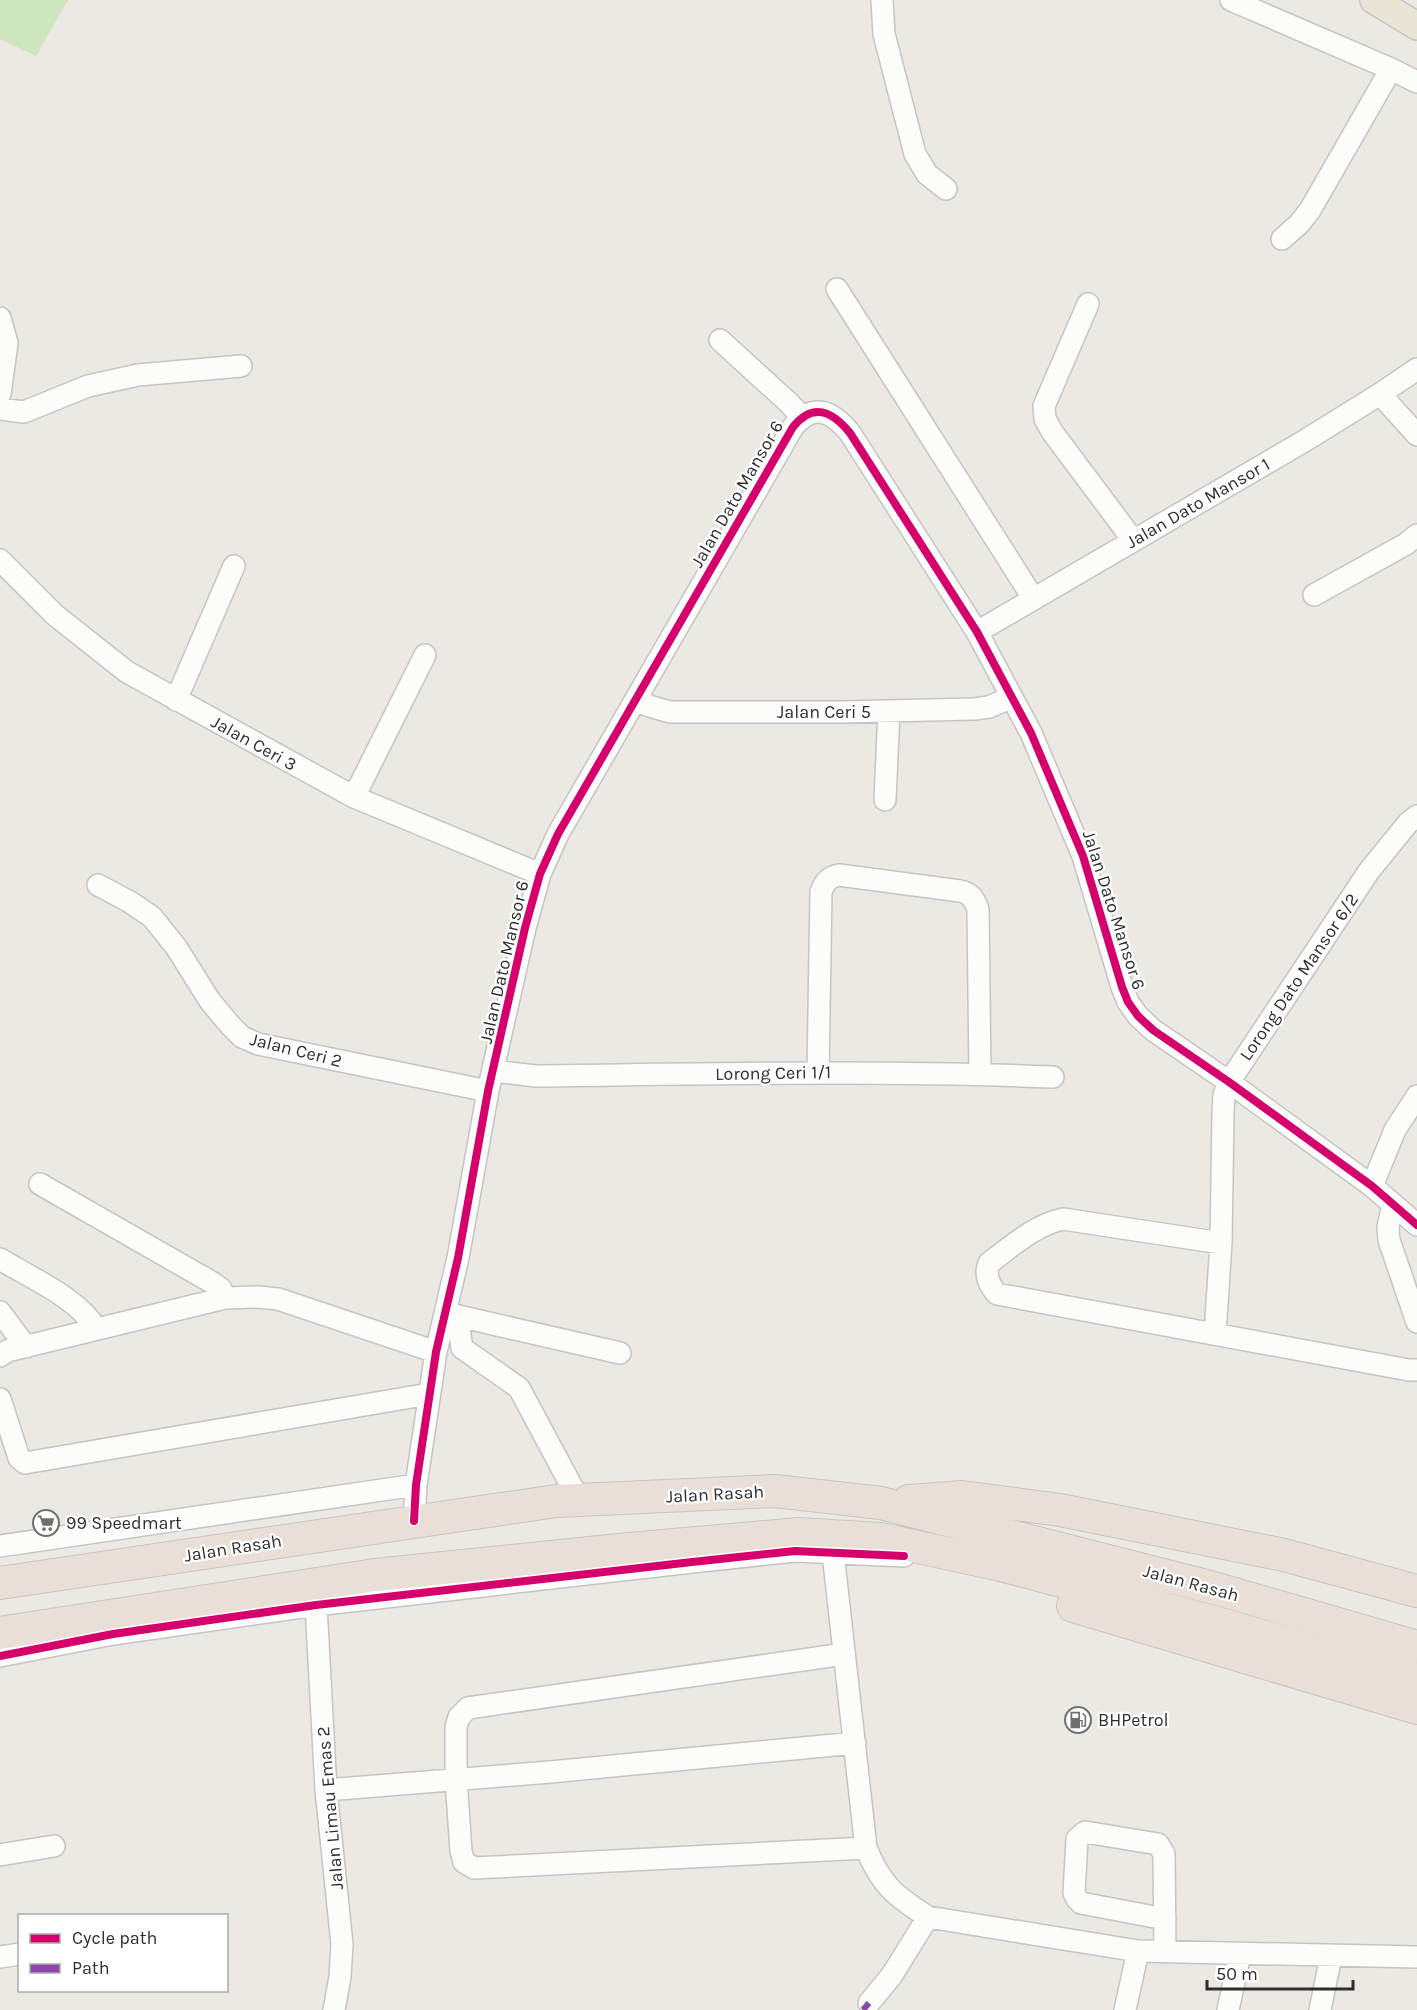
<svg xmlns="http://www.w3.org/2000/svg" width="1417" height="2010" viewBox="0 0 1417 2010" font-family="Karla,sans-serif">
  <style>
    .green { fill: #cee6be }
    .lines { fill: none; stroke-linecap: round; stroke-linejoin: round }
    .minor-casing { stroke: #c5c4c5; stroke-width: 24 }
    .major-casing { stroke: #c6c5c4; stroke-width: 30 }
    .highway-casing { stroke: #c6c5c4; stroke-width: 34 }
    .minor { stroke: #fcfcfb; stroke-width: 21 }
    .major { stroke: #e8e4d6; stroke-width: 27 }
    .highway { stroke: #eadfd6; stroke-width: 32 }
    .quiet { stroke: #8e44ad; stroke-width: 6; stroke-dasharray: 12 6; stroke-linecap: butt }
    .cycleway-casing { stroke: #fff; stroke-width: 11 }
    .cycleway { stroke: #d6006c; stroke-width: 8 }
    .labels { text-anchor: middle; stroke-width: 4.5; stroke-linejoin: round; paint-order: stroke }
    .street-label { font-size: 18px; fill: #2e2e2e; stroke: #fff }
    .poi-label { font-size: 18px; fill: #2e2e2e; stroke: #fff; text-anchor: start }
  </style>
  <rect width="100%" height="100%" fill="#ece8e4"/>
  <path class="green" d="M0 0H68L36 56 0 39Z"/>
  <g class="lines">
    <defs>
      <path id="minor" d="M882 0 884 34 915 154 927 174 946 189
        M1231 0 1391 69 1417 82
        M1282 239 1299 224 1310 210 1391 69
        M837 289 1033 598
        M1088 304 1044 406 1045 419 1053 433 1133 540
        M0 318 7 343 0 394
        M720 340 789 403 802 417
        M1380 394 1417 435
        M0 409 24 412 88 386 138 375 241 366
        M0 560 55 615 127 672 354 797 540 874
        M1314 595 1406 544 1417 535
        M977 632 1306 440 1380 394 1417 369
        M636 699 649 706 670 712H842L974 709 989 707 1012 697
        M176 700 234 566
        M354 797 425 655
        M885 800 889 711
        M98 885 130 902 152 917 176 947 210 1001 230 1025 242 1037 258 1044 488 1091
        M493 1071 536 1076C709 1074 881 1070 1053 1077
        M818 1072 821 892C825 881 829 877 839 875L960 891C971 893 974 899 978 909L980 1074
        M40 1184 213 1283 221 1289 225 1298
        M1372 1186 1395 1130 1417 1096
        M1393 1204 1388 1227 1389 1240 1417 1322
        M1221 1243 1063 1219C1035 1225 1012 1246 989 1263 984 1275 989 1285 997 1294L1409 1370H1417
        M0 1259C29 1277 80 1299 96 1329
        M0 1312 26 1347
        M445 1313 620 1353
        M457 1316 462 1348 519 1388 579 1500
        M1215 1334 1221 1243 1223 1113 1224 1095 1229 1082 1369 871 1408 823 1417 816
        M0 1356 7 1351 225 1298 258 1297 278 1299 436 1352
        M0 1399 19 1458 25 1463 429 1394
        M414 1521 416 1485 436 1352 458 1258 488 1091 525 928 540 874 558 834 793 427C813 402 832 411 850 433L977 632 1031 733 1083 856 1122 987 1128 1002 1138 1016 1153 1030 1229 1082 1372 1186 1417 1225
        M0 1546 416 1485
        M833 1553 866 1848C881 1885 895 1896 928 1917L1138 1951 1417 1957
        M316 1605 326 1790 342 1944 340 1977 334 2010
        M844 1654 468 1708 459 1717 456 1727V1779L461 1851 464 1862 474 1868 866 1848
        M0 1656 113 1634 316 1605 692 1562 795 1551 904 1556
        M326 1790 550 1772 855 1743
        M0 1855 54 1846
        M1165 1952 1164 1854 1158 1844 1085 1832 1077 1839 1074 1893 1077 1899 1081 1903 1165 1919
        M0 1957 20 1954
        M869 2003 892 1975 928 1917
        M1125 2010 1138 1951
        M1228 2010 1240 1954
        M1320 2010 1331 1956"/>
      <path id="major" d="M1374 0 1417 26"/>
      <path id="highway" d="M909 1501 962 1497 1060 1510 1284 1555 1417 1591
        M0 1583 556 1501 775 1491 881 1503 1214 1588 1417 1647
        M1073 1606 1417 1708
        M0 1633 375 1575 629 1549 798 1534 881 1539 1001 1565 1207 1620 1417 1680"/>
    </defs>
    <use href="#minor" class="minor-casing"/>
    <use href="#major" class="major-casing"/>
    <use href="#highway" class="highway-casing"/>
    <use href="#minor" class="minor"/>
    <use href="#major" class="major"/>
    <use href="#highway" class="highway"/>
    <path class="quiet" d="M863 2010 869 2003"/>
    <defs>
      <path id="cycleway" d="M414 1521 416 1485 436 1352 458 1258 488 1091 525 928 540 874 558 834 793 427C813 402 832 411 850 433L977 632 1031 733 1083 856 1122 987 1128 1002 1138 1016 1153 1030 1229 1082 1372 1186 1417 1225
        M0 1656 113 1634 316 1605 692 1562 795 1551 904 1556"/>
    </defs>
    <use href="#cycleway" class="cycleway-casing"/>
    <use href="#cycleway" class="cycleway"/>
  </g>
  <defs>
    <symbol id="supermarket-ring" viewBox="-11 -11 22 22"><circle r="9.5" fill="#fff" stroke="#706f6e" stroke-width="1.5"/><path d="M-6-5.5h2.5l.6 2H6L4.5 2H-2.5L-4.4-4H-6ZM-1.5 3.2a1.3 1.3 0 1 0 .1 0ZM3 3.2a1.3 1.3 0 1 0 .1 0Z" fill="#706f6e"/></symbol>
    <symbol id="fuel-ring" viewBox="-11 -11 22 22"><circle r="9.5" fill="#fff" stroke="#706f6e" stroke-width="1.5"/><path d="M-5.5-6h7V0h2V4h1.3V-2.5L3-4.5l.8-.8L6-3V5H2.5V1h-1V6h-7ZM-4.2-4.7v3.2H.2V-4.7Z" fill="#706f6e"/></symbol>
  </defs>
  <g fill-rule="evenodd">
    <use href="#supermarket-ring" x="31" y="1508" width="30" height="30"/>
    <use href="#fuel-ring" x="1063" y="1705" width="30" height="30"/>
  </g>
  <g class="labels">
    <g class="street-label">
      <text transform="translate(737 494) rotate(-60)" y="6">Jalan Dato Mansor 6</text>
      <text transform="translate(1198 503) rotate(-30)" y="6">Jalan Dato Mansor 1</text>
      <text x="824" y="718">Jalan Ceri 5</text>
      <text transform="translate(254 743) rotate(29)" y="6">Jalan Ceri 3</text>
      <text transform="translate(1114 910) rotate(72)" y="6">Jalan Dato Mansor 6</text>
      <text transform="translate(504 962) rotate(-77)" y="6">Jalan Dato Mansor 6</text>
      <text transform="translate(1299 977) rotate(-56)" y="6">Lorong Dato Mansor 6/2</text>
      <text transform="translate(296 1050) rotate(14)" y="6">Jalan Ceri 2</text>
      <text transform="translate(773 1073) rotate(-1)" y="6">Lorong Ceri 1/1</text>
      <text transform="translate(715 1494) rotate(-3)" y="6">Jalan Rasah</text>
      <text transform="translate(233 1548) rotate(-9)" y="6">Jalan Rasah</text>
      <text transform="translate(1191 1583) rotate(15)" y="6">Jalan Rasah</text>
      <text transform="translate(330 1808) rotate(-95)" y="6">Jalan Limau Emas 2</text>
    </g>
    <g class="poi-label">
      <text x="66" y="1529">99 Speedmart</text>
      <text x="1098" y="1726">BHPetrol</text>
    </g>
  </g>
  <rect x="18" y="1914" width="210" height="78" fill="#ffffff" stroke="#ababab" stroke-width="1.5"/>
  <rect x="30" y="1934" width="30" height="9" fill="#d6006c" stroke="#ababab" stroke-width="1.5"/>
  <text x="72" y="1944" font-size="18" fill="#2e2e2e">Cycle path</text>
  <rect x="30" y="1964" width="30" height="9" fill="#8e44ad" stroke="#ababab" stroke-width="1.5"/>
  <text x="72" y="1974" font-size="18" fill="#2e2e2e">Path</text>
  <path d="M1207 1980v9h146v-9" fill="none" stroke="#2e2e2e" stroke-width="3"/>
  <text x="1216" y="1980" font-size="18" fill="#2e2e2e" stroke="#ffffff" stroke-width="4.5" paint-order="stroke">50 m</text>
</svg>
